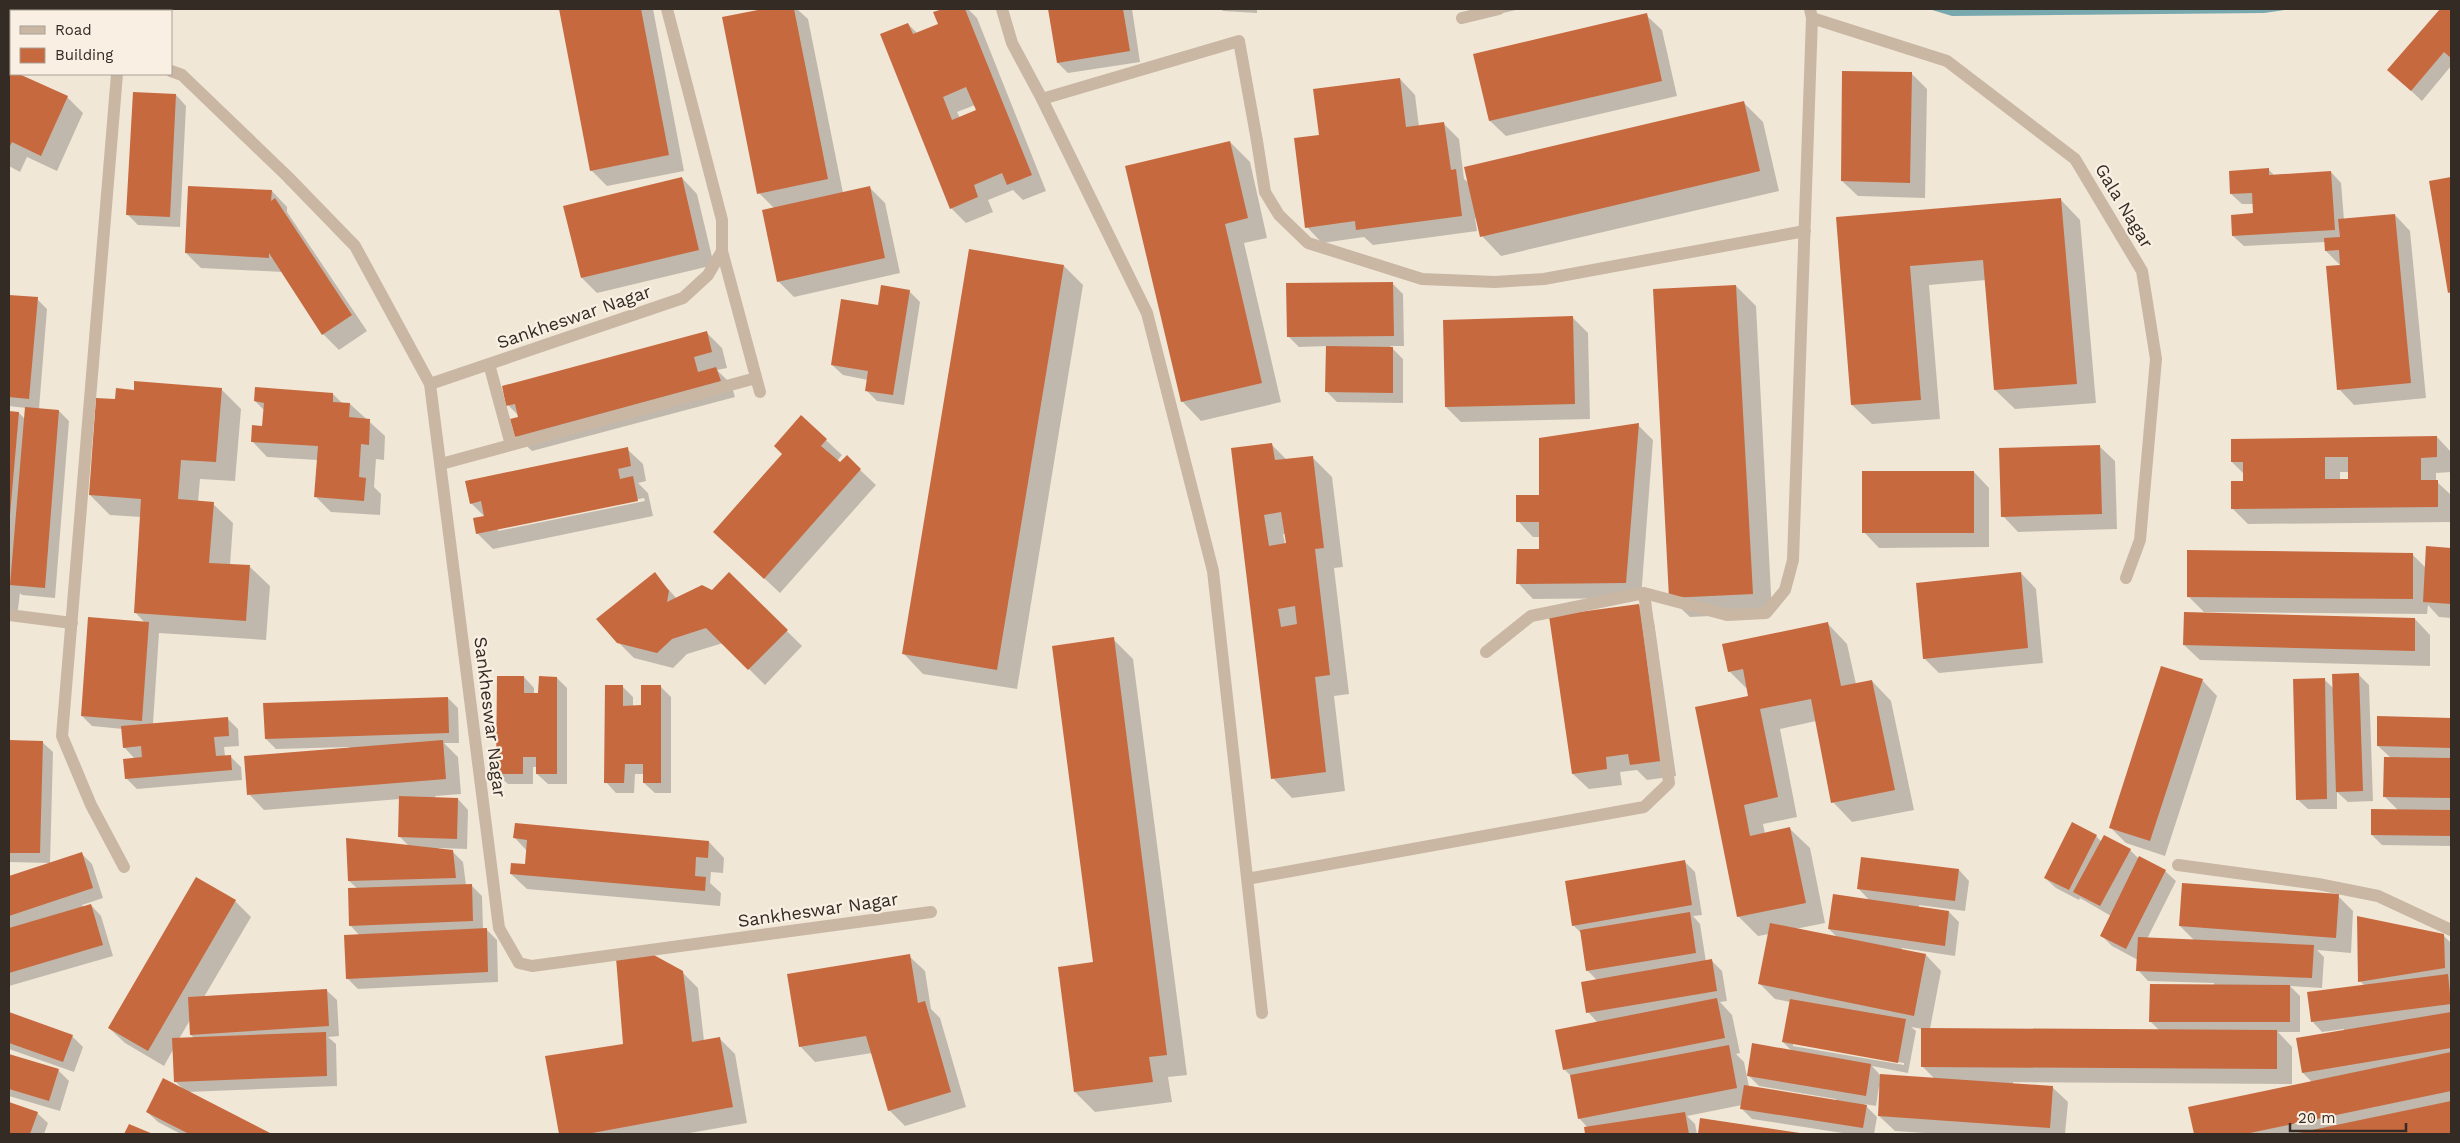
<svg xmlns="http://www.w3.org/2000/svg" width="2460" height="1143" viewBox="0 0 2460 1143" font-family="'Work Sans',sans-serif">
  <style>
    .water { fill: #76a8ae }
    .shadow { fill: #0003; fill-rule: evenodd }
    .building { fill: #c7693f; fill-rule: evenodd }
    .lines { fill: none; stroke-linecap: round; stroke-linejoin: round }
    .service { stroke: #c9b7a4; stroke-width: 12 }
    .minor { stroke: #c9b7a4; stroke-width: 12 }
    .labels { text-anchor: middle; stroke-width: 4.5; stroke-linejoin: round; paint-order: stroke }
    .street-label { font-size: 18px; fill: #342b25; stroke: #f9f0e3 }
  </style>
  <rect width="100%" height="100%" fill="#f1e7d7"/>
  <path class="water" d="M1929 9H2292L2264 13 1952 16Z"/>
  <path class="shadow" d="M560 9H653L684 171 607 186 591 170Z
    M769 9H797L808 19 843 193 869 187 885 203 900 273 794 297 778 281 774 208 759 193 723 18Z
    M946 9H968L977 18 1046 191 1023 200 1013 190 988 200 993 212 966 223 951 208 908 24 918 34 940 25 935 13ZM975 105 978 111 960 118 957 112Z
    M1049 9H1132L1140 62 1068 73 1058 63Z
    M1221 9H1257V13L1223 11Z
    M1483 9H1520L1490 16Z
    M2442 9H2451V66L2422 101 2389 70Z
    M1646 15 1662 30 1677 96 1506 136 1490 121 1475 55Z
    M9 70 11 74H16L67 97 83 113 57 171 27 157 20 172 9 166Z
    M1911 73 1927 89 1925 198 1858 196 1842 181Z
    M1400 79 1415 95 1419 127 1444 124 1459 139 1464 179 1470 184 1743 102 1763 122 1779 191 1501 256 1482 236 1477 218H1475L1477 231 1373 245 1364 237 1322 243 1307 227 1320 136Z
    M176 95 186 106 180 227 138 225 127 214Z
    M1230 142 1250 162 1267 238 1244 243 1281 402 1201 421 1182 401Z
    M2268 169 2274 175 2331 172 2341 183 2344 220 2395 215 2410 231 2426 398 2354 405 2339 389 2341 266 2326 251 2325 242 2244 246 2233 236 2254 215V204H2242L2231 194Z
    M682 178 697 194 714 265 597 293 582 278Z
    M2451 178V294L2449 292 2431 182Z
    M272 191 287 207V212L367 331 339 350 323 334 283 272 201 268 186 253Z
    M2061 200 2080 220 2096 403 2015 409 1995 390 1986 280 1929 285 1940 419 1872 424 1852 405 1837 218Z
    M1064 266 1083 285 1017 689 923 674 904 654Z
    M1393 284 1403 294 1404 346H1390L1403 359V403L1337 402 1326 391 1327 346 1299 347 1288 336Z
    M1736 286 1756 306 1772 613 1690 617 1670 598Z
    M909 291 920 302 904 405 877 401 866 390 868 380 843 375 832 365 879 306Z
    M9 296 37 299 47 309 39 409 59 411 69 421 55 598 22 595 20 593 17 617 9 616V412L19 413 25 419 26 408 9 406Z
    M1572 317 1588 333 1590 419 1461 422 1446 407Z
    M707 333 722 348 727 368 717 370 731 384 735 397 532 451 516 436 520 417 508 405Z
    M221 389 241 409 235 481 200 479 198 502 213 504 233 523 230 565 250 567 270 586 266 640 159 633 153 724 227 718 238 729 239 746 224 747 225 756H230L241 767 242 780 137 789 127 779 135 759 124 747 123 729 92 726 82 716 145 623 135 612 141 517 110 515 90 495 116 400 135 391Z
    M333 394 343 404H350L385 436 384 460 376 459 374 487 381 494 380 515 331 512 315 496 318 460 267 457 252 441 263 428 264 410 255 401Z
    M801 417 842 455 837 461 860 470 876 485 780 593 714 532 783 454Z
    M1638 425 1653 440 1641 598 1533 599 1518 583 1541 551V537H1533L1518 521 1540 496Z
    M2437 437 2451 452V472L2436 473V481L2451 495V522L2248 524 2233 509 2244 483V474L2232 462ZM2340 472H2349V480H2340Z
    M1272 445 1287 460 1312 457 1332 477 1343 567 1334 568 1349 694 1334 696 1345 791 1292 798 1273 778 1233 450ZM1283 534H1286L1287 544H1285Z
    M2099 446 2115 461 2117 529 2018 532 2003 516Z
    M627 449 643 464 646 481 638 483 648 493 653 516 493 549 477 533 485 517 471 503ZM644 498 645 501 498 531V528Z
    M1974 472 1989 488V547L1879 548 1864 532Z
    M2427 548 2451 549V618L2439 617 2428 605 2427 614 2204 612 2188 596 2412 554 2426 568Z
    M2021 573 2036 589 2043 663 1939 673 1924 658Z
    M655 574 677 599 712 591 729 574 802 646 765 685 723 643 687 654 673 668 634 658 618 642Z
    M1639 605 1654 621 1676 776 1647 780 1637 770 1620 772 1622 785 1589 789 1573 774Z
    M2415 619 2430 635V666L2200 660 2184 645Z
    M1828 624 1847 644 1856 684 1872 681 1891 701 1914 810 1852 822 1833 802 1816 721 1780 729 1797 817 1763 824 1765 834 1790 829 1810 848 1825 923 1795 929 1838 938 1829 929 1870 901 1858 888 1959 870 1969 881 1965 911 1919 905V908L1949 912 1959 922 1955 956 1902 948 1901 950 1926 955 1941 971 1930 1029 2160 1031 2150 1021 2214 986V983L2148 981 2138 970V960L2112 946 2101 935 2111 916 2080 898 2079 900 2056 888 2045 878 2096 836 2102 842 2130 850 2139 859 2165 871 2176 881 2147 939 2195 941 2180 926 2338 896 2353 911 2351 953 2317 950 2324 957 2322 988 2290 986 2300 996V1032H2278L2292 1047V1084L2013 1082V1084L2052 1087 2068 1102 2065 1134H1940L1895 1131 1879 1116 1881 1087H1879L1876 1106 1864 1104 1877 1117 1874 1134H1849L1752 1119 1742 1109V1105L1687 1116 1695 1124 1697 1134H1586L1585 1128H1588L1579 1118 1571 1076 1564 1069 1598 1023 1588 1012 1597 980 1587 970 1581 933 1573 925 1685 862 1695 872 1702 915 1693 916 1700 924 1706 962 1712 961 1722 971 1727 1001 1720 1002 1732 1015 1740 1053 1736 1054 1744 1062 1749 1087 1836 1101V1099L1759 1086 1748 1075 1793 1052 1783 1042 1790 1002 1775 999 1759 983 1769 934 1758 936 1739 917 1696 708 1750 697 1749 691 1729 671ZM1911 1027 1923 1029 1922 1066 1935 1079 1881 1076 1872 1066 1908 1073 1916 1031ZM1793 1043 1904 1063V1065L1793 1046Z
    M1113 639 1133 659 1187 1075 1168 1077 1172 1102 1095 1112 1075 1092 1094 963Z
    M2358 674 2369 685 2373 801 2348 802 2337 792V809H2308L2297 799 2324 679 2334 689Z
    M524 677 534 688V694H540L557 678 567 688V784H548L537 774V767H533V784H508L497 774Z
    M2202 680 2217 696 2165 856 2126 843 2111 828Z
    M622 686 633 697V707H642L660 686 671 697V793H655L644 783V774H635L634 793H616L606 782Z
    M448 698 458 708 459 743H444L458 757 461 794 435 796 436 798 458 799 468 810 467 849 439 848V850L452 851 463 862 466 885H471L482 896 483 929H486L497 940 498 982 358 989 347 978 360 936 350 925 358 889 349 881 409 846 399 836 400 799 264 810 249 794 350 749 349 747 276 749 266 739Z
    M2379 717 2451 719V846L2382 845 2372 835 2398 810 2385 797 2391 758 2378 746Z
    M9 741 42 742 53 752 50 863 9 862Z
    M515 838 709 842 724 858 723 873 711 872 710 883 721 893 720 906 527 889 511 874 526 865 527 851Z
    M81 853 92 864 103 898 82 905 83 907 91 905 101 916 113 956 9 986V878Z
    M197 878 235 901 251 917 204 997 326 990 337 1000 339 1036 328 1037 336 1044 337 1086 187 1092 269 1134H181L158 1122 147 1112 183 1089 175 1081 174 1048 164 1066 125 1043 109 1028ZM190 1020 191 1035 195 1039H179Z
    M2443 935 2451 943V1134H2195L2190 1108 2313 1083 2303 1073 2344 1031V1029L2322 1032 2312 1021 2365 986 2360 981Z
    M909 956 925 971 931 1009 940 1018 966 1107 905 1126 889 1110 872 1053 815 1062 800 1046Z
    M682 972 698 988 704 1041 720 1039 735 1054 747 1123 684 1134H560L546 1057 624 1045Z
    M9 1014 72 1036 83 1047 74 1072 9 1049Z
    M9 1056 58 1070 69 1081 60 1111 9 1096Z
    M9 1103 37 1113 48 1123 44 1134H9Z
    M1702 1120 1799 1134H1699Z"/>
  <path class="building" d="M559 9H641L669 155 590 171Z
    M763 9H794L828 179 757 194 722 17Z
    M943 9H965L1032 175 1007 185 1002 173 974 185 978 197 950 209 880 34 908 23 913 34 938 24 933 12ZM966 87 976 110 952 120 943 97Z
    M1048 9H1123L1130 51 1057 63Z
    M2440 9H2451V58L2444 52 2411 91 2387 70Z
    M1647 13 1662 81 1489 121 1473 54Z
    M9 69 11 74H19L68 96 41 156 12 142 9 148Z
    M1842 71 1912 72 1910 183 1841 181Z
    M1400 78 1406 127 1444 122 1451 170 1456 169 1462 216 1356 230 1355 221 1305 228 1294 138 1319 135 1313 89Z
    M133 92 176 94 170 217 126 215Z
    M1744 101 1760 171 1480 237 1464 167Z
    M1230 141 1248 218 1225 224 1262 383 1181 402 1125 166Z
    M2269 168V175L2331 171 2335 230 2232 236 2231 215 2253 213 2252 193 2230 194 2229 171Z
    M682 177 699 250 581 278 563 206Z
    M2451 177V292L2448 293 2429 181Z
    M188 186 272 190 271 201 275 198 352 315 322 335 269 253V258L185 253Z
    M870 186 885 258 777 282 762 210Z
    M2061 198 2077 384 1994 390 1983 260 1910 266 1921 400 1851 405 1836 217Z
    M2395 214 2411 383 2337 390 2326 266 2340 265 2339 250 2325 251 2324 238 2340 237 2338 219Z
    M969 249 1064 265 997 670 902 654Z
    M1393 282 1394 336 1287 337 1286 283Z
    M881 285 910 290 893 395 865 391 868 371 831 365 841 299 878 305Z
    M1736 285 1753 594 1669 598 1653 289Z
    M9 295 38 297 29 399 9 397Z
    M1573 316 1575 404 1445 407 1443 320Z
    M707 331 712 352 694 357 698 372 716 367 721 381 515 437 510 419 518 417 515 404 506 406 502 386Z
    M1326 346 1393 347V393L1325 392Z
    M134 381 222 388 216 462 181 460 178 499 214 502 209 563 250 565 246 621 134 613 141 499 89 495 96 398 115 399 116 388 134 390Z
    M255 387 333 393V402L350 403 349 417 370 419 369 445 361 444 359 477 366 478 364 501 314 497 318 446 251 442 252 425 262 426 264 403 254 401Z
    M25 407 59 410 45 588 10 585Z
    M9 411 19 412 10 515H9Z
    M801 415 827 439 821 446 840 462 847 455 861 469 764 579 713 532 782 454 774 446Z
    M1639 423 1626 583 1516 584 1517 549H1539V522H1516V495H1539V438Z
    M2437 436V457L2421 458V480H2438V507L2231 509V481H2243V462H2231V439ZM2325 457H2348V479H2325Z
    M1272 443 1275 460 1313 456 1324 548 1315 549 1330 675 1315 677 1326 772 1271 779 1231 448ZM1281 512 1286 543 1269 546 1264 515ZM1295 606 1297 624 1281 627 1278 609Z
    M2100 445 2102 514 2001 517 1999 448Z
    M628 447 631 466 618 469 620 479 633 476 638 501 476 534 473 518 484 516 481 501 470 504 465 481Z
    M1862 471H1974V533H1862Z
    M2426 546 2451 548V604L2423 602Z
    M2187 550 2413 553V599L2187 597Z
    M655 572 669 591 667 602 702 585 712 590 729 572 788 630 748 670 706 628 672 639 657 653 617 643 596 619Z
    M2021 572 2028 648 1923 659 1916 583Z
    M1639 604 1661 761 1630 765 1628 754 1606 757 1607 769 1572 774 1549 616Z
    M2184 612 2415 618V651L2183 645Z
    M88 617 149 622 142 721 81 716Z
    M1828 622 1841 686 1872 680 1895 790 1831 803 1811 699 1760 709 1778 797 1744 805 1750 836 1790 827 1806 903 1737 917 1695 707 1748 696 1743 669 1728 672 1722 644Z
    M1114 637 1167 1055 1149 1057 1153 1082 1074 1092 1058 967 1093 962 1052 646Z
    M2161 666 2203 679 2150 841 2109 828Z
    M2359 673 2363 791 2336 792 2332 674Z
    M497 676H524V693H538L539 676 557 677V774H536V757H523V774H496Z
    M2325 678 2327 799 2296 800 2293 679Z
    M605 685H623V706L641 705V685H661V783H643V764H625L624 783H604Z
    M448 697 449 733 265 739 263 703Z
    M2377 716 2451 718V748L2377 746Z
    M228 717 229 736 214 737 216 756 231 755 232 770 125 779 123 759 142 757 141 746 123 748 121 726Z
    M9 740 43 741 40 853H9Z
    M443 740 446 779 247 795 244 756Z
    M2384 757 2451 758V798L2383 797Z
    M399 796 458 798 457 839 398 837Z
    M2371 809 2451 810V836L2371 835Z
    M2072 822 2097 835 2069 890 2044 878Z
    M515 823 709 841 708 858 696 857 695 876 706 877 705 891 510 874 511 863 525 864 527 840 513 838Z
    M2104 835 2131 849 2100 906 2073 892Z
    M346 838 453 850 456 878 348 881Z
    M82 852 93 888 9 916V876Z
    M2139 856 2166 870 2126 949 2100 936Z
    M1861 857 1959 869 1955 901 1857 889Z
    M1685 860 1692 905 1572 926 1565 881Z
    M196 877 236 900 148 1051 108 1028Z
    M2182 883 2339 894 2336 938 2179 926Z
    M472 884 473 921 349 926 348 888Z
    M1833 894 1949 911 1945 946 1828 929Z
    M91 904 103 945 9 973V928Z
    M1690 912 1696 953 1586 971 1580 930Z
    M2357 916 2444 934 2445 968 2358 982Z
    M1770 923 1926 954 1914 1016 1758 984Z
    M487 928 488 972 346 979 344 935Z
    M2138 937 2314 945 2312 978 2136 971Z
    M652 954 683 971 692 1042 720 1037 733 1107 587 1134H559L545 1056 623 1044 616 958Z
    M910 954 918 1003 925 1001 951 1092 888 1111 866 1036 799 1047 787 974Z
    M1712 959 1717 991 1586 1013 1581 982Z
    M2448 974 2451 1004 2311 1022 2307 992Z
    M2150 984 2290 985V1022H2149Z
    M327 989 329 1026 190 1035 188 997Z
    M1717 998 1725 1038 1563 1070 1555 1030Z
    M1790 999 1906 1019 1898 1063 1782 1042Z
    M9 1012 73 1035 63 1062 9 1043Z
    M2451 1012V1048L2302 1073 2296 1038Z
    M1921 1028 2277 1030V1069L1921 1067Z
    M326 1032 327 1076 174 1082 172 1038Z
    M1752 1043 1871 1064 1866 1096 1747 1076Z
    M1729 1045 1737 1088 1578 1119 1570 1075Z
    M2451 1052V1091L2245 1134H2194L2188 1107Z
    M9 1054 59 1069 49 1101 9 1089Z
    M1880 1074 2053 1086 2050 1128 1878 1116Z
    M163 1078 272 1134H189L146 1112Z
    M1744 1085 1867 1105 1863 1128 1740 1109Z
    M2451 1101V1134H2298V1133Z
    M9 1102 38 1112 30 1134H9Z
    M1685 1112 1689 1134H1585L1584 1127Z
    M1700 1118 1800 1133V1134H1698Z
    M129 1124 153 1134H124Z"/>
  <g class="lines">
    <path class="service" d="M1462 18 1499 9
      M1042 99 1239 41 1257 141"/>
    <path class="minor" d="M667 9 722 220V251L760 392
      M1002 9 1012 43 1042 99 1147 313 1213 571 1262 1013
      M1810 9 1812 18 1947 61 2075 159 2142 271 2156 359 2140 540 2126 578
      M137 11 138 9
      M171 71 182 75 287 176 355 246 430 384 499 928 519 963 532 966 931 912
      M117 74 62 736 91 805 124 867
      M1257 141 1265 192 1279 215 1308 243 1422 279 1495 282 1544 279 1805 231
      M489 364 511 445
      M430 384 683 298 708 275 722 251
      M441 464 756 378
      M9 615 72 623
      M1486 652 1531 616 1644 593 1727 615 1766 613 1785 590 1793 560 1812 18
      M2178 865 2318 884 2378 896 2451 930
      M1247 879 1644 807 1669 783 1644 593"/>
  </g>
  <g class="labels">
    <g class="street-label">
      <text transform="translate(2124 206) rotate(59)" y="6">Gala Nagar</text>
      <text transform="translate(574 317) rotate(-19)" y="6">Sankheswar Nagar</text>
      <text transform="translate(490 717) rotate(83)" y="6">Sankheswar Nagar</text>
      <text transform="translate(818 910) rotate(-8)" y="6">Sankheswar Nagar</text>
    </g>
  </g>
  <rect width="2460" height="1143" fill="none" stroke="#342b25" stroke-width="20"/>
  <rect x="10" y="10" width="162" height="65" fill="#f9f0e3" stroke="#aaa197"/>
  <rect x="20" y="26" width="25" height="8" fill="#c9b7a4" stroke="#aaa197"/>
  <text x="55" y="35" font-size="15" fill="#342b25">Road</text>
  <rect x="20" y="48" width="25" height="15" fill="#c7693f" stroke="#aaa197"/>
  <text x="55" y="60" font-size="15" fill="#342b25">Building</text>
  <path d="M2290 1123v8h116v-8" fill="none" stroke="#342b25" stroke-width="2.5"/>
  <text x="2298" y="1123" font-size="15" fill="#342b25" stroke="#f9f0e3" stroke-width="4" paint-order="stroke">20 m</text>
</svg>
